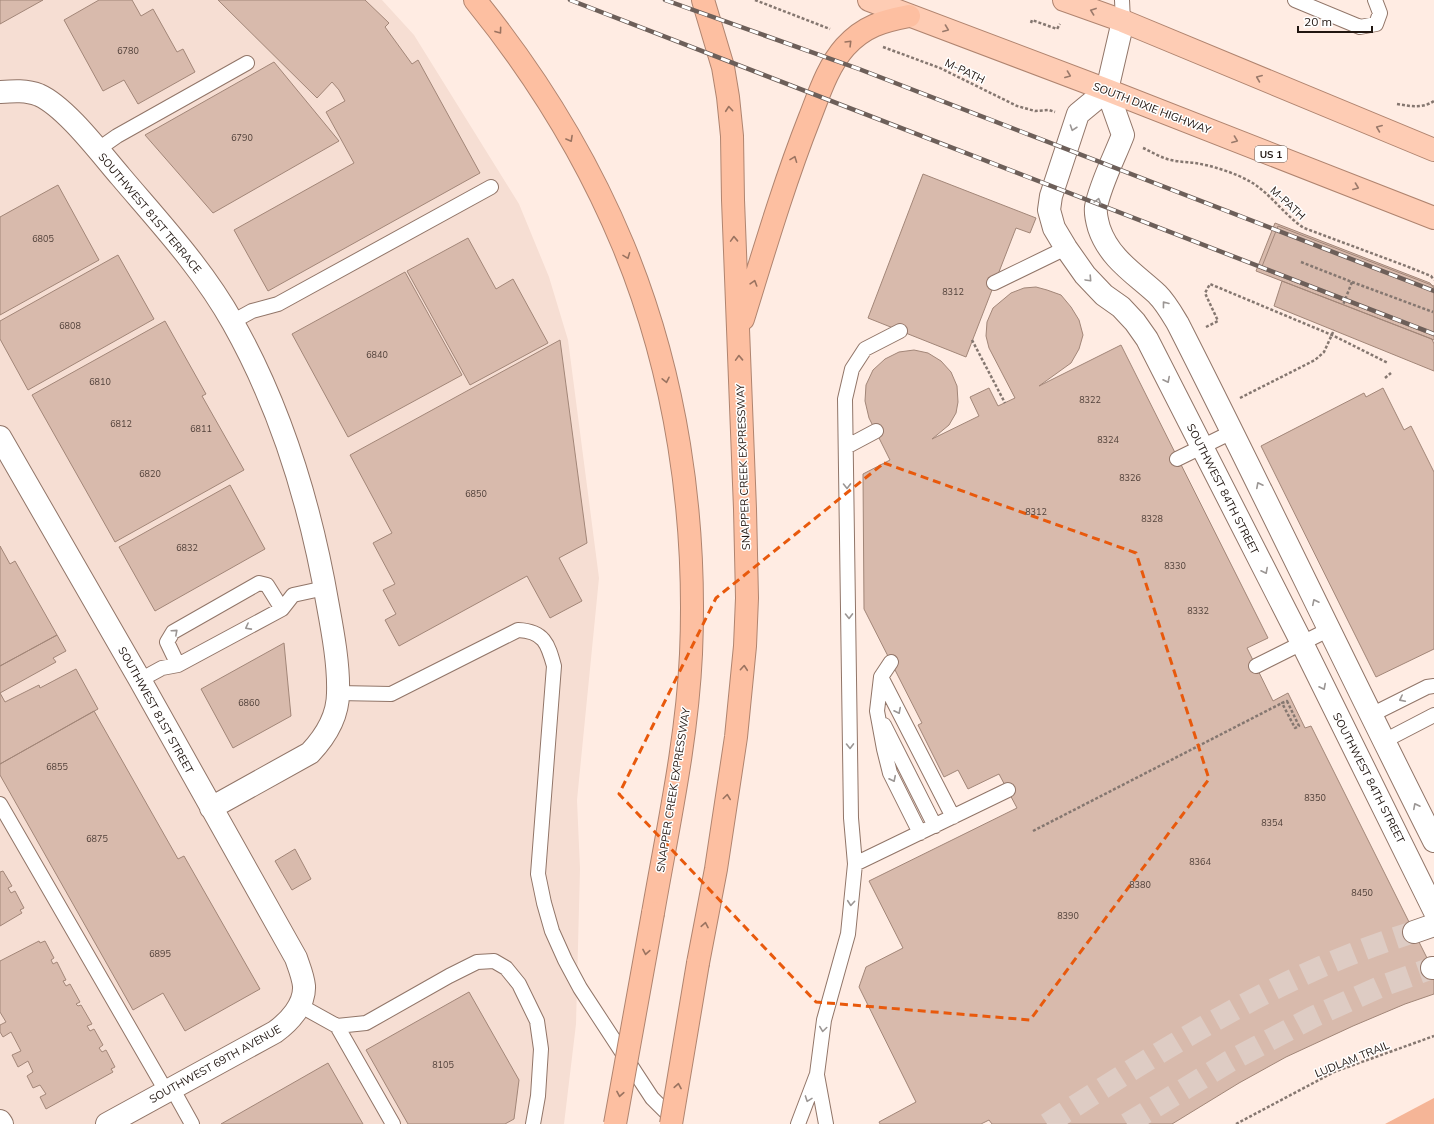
<svg xmlns="http://www.w3.org/2000/svg" width="1434" height="1124" viewBox="0 0 1434 1124" font-family="Mulish,sans-serif">
  <style>
    .built { fill: #f6ded3 }
    .green { fill: #f5b597 }
    .building { fill: #d8baac; stroke: #a28678 }
    .lines { fill: none; stroke-linecap: round; stroke-linejoin: round }
    .tertiary-tunnel { stroke: #deccc4; stroke-width: 22; stroke-dasharray: 22 11; stroke-linecap: butt }
    .service-casing { stroke: #917568; stroke-width: 16 }
    .minor-casing { stroke: #917568; stroke-width: 24 }
    .tertiary-casing { stroke: #917568; stroke-width: 24 }
    .trunk-casing { stroke: #b0846f; stroke-width: 24 }
    .motorway-casing { stroke: #b0846f; stroke-width: 24 }
    .path { stroke: #857770; stroke-width: 2.5; stroke-dasharray: 3 2; stroke-linecap: butt }
    .service { stroke: #fff; stroke-width: 14 }
    .minor { stroke: #fff; stroke-width: 22 }
    .tertiary { stroke: #fff; stroke-width: 22 }
    .trunk { stroke: #feccb4; stroke-width: 22 }
    .motorway { stroke: #fdbfa1; stroke-width: 22 }
    .rail-casing { stroke: #6d5f59; stroke-width: 4.5 }
    .rail { stroke: #fff; stroke-width: 3; stroke-dasharray: 9; stroke-linecap: butt }
    .motorway-bridge-casing { stroke: #b0846f; stroke-width: 24; stroke-linecap: butt }
    .motorway-bridge { stroke: #fdbfa1; stroke-width: 22 }
    .oneway { stroke: #9b7a6b }
    .oneway2 { stroke: #9a7360 }
    .oneway3 { stroke: #9b9694 }
    .marked { fill: none; stroke: #e8590c; stroke-width: 3; stroke-dasharray: 8 5; stroke-linejoin: round }
    .labels { text-anchor: middle; stroke-width: 3; stroke-linejoin: round; paint-order: stroke }
    .number-label { font-size: 9px; fill: #4f3f38 }
    .shield { fill: #fff; stroke: #645c58; stroke-width: 1 }
    .shield-label { font-size: 10px; font-weight: bold; fill: #211611 }
    .street-label { font-size: 11px; fill: #211611; stroke: #fff }
  </style>
  <rect width="100%" height="100%" fill="#ffece3"/>
  <path class="built" d="M0 0H382L414 35 519 204 549 277 568 340 599 578 577 800 580 869 576 1024 564 1124H0Z"/>
  <path class="green" d="M1434 1098V1124H1385Z"/>
  <path class="building" d="M0 0H43L0 24Z
    M99 0H132L141 16 153 9 177 52 183 49 195 72 138 104 124 80 103 91 64 20Z
    M218 0H365L389 23 385 27 412 64 418 60 480 173 268 291 234 230 354 163 326 112 345 101 339 90 332 82 317 98Z
    M274 62 339 141 213 213 145 135Z
    M923 174 1036 218 1030 233 1016 228 966 357 868 318Z
    M58 185 99 260 0 315V217Z
    M1275 223 1430 283 1434 288V340L1256 271Z
    M1278 226 1434 286V336L1261 269Z
    M468 238 496 289 513 279 548 343 470 385 407 271Z
    M118 255 154 319 28 390 0 339V321Z
    M405 272 462 375 348 437 292 334Z
    M1282 281 1432 339 1434 344V371L1274 306Z
    M1036 287 1047 290 1061 295 1071 307 1079 320 1083 335 1079 349 1071 363 1039 386 1121 345 1268 638 1247 648 1273 701 1288 693 1305 728 1311 726 1434 972V994L1405 1004 1353 1026 1286 1057 1239 1083 1172 1124H992L989 1120 981 1124H880L879 1122 916 1102 859 987 866 967 903 948 869 881 1017 808 999 774 968 789 958 770 944 777 918 725 922 723 864 609 863 474 890 460 869 418 865 401 866 385 873 370 885 359 899 352 914 350 928 353 941 361 951 372 957 386 958 402 956 413 949 425 932 439 979 416 970 397 989 388 998 406 1015 398 989 348 986 336 987 322 993 308 1011 293 1024 288Z
    M165 321 206 394 202 396 244 470 115 542 32 395Z
    M560 340 587 543 559 558 582 601 550 618 527 576 399 646 385 620 396 614 383 590 395 584 373 543 392 533 350 455Z
    M1383 388 1404 430 1411 426 1434 472V649L1376 677 1261 446 1364 393 1366 397Z
    M230 485 265 549 155 611 119 547Z
    M0 546 10 564 15 561 57 635 0 666Z
    M57 635 66 651 53 658 56 662 0 693V666Z
    M284 643 291 716 233 748 201 689Z
    M76 669 98 709 0 764V693L5 702 39 685 40 688Z
    M94 711 178 859 184 856 260 989 185 1031 163 993 133 1010 0 775V764Z
    M295 849 311 879 292 890 275 861Z
    M3 871 12 886 8 888 11 893 15 891 24 908 20 910 22 913 0 926V872Z
    M39 941 40 943 45 941 54 958 51 960 53 964 57 962 66 980 63 981 66 986 70 984 80 1002 76 1004 78 1006 81 1005 92 1024 87 1026 90 1031 94 1029 103 1045 99 1048 102 1052 106 1050 115 1067 111 1069 113 1072 46 1109 40 1097 46 1094 40 1085 33 1088 27 1076 33 1072 28 1061 18 1067 12 1055 21 1051 11 1032 3 1037 0 1032V1025L6 1022 0 1012V961Z
    M469 992 519 1080 514 1119 505 1124H408L366 1050Z
    M328 1063 363 1124H221Z"/>
  <g class="lines">
    <path class="tertiary-tunnel" d="M1047 1124C1163 1049 1281 973 1414 932
      M1127 1124 1230 1061 1313 1017 1382 986 1432 968"/>
    <defs>
      <path id="service" d="M1122 0 1123 21
        M1295 0 1360 27 1376 24 1380 13 1375 0
        M97 150 117 136 247 63
        M994 283 1066 248
        M232 322 252 311 278 304 491 187
        M846 447 876 431
        M1177 459 1232 432
        M891 662 881 677 877 711 884 749 890 773 920 833
        M178 665 167 642 173 632 259 583 267 585 282 609
        M1256 666 1328 630
        M881 677 953 817
        M140 680 162 668 178 665 282 609 293 595 325 588
        M338 693 391 694 518 630C544 631 548 644 554 666L538 874 544 903 552 931 565 960 580 988 652 1098 675 1121
        M1371 715 1427 687 1434 686
        M884 725 935 826
        M1384 741 1434 715
        M0 804 166 1091
        M855 864 1008 790
        M299 1005 337 1026 366 1023 449 976 477 962 494 961 506 968 519 984 537 1021 541 1049 538 1096 533 1124
        M337 1026 393 1124
        M817 1075 826 1124
        M172 1088 192 1124
        M798 1124 817 1074 824 1020 848 934 855 864 851 818 845 399 852 369 865 349 900 331"/>
      <path id="minor" d="M1123 21 1107 90 1123 135C1115 156 1100 185 1096 207 1095 214 1097 221 1099 228 1109 258 1134 273 1157 294 1166 303 1172 314 1178 324 1265 495 1347 669 1434 841
        M1107 90 1078 114 1051 196 1049 210 1054 228 1066 248 1085 275 1104 295 1121 307 1135 322 1147 339 1302 643 1434 910
        M0 92C13 91 27 90 39 95 66 107 101 154 121 177 160 223 203 269 233 323 282 410 311 507 328 606 333 633 339 666 338 693 338 716 326 736 310 753L211 808
        M0 437 140 680 296 958C299 967 303 976 304 986 305 1005 289 1022 275 1032L107 1124
        M0 1121 2 1124"/>
      <path id="tertiary" d="M1414 932 1434 925
        M1432 968H1434"/>
      <path id="trunk" d="M869 0 1107 90 1434 218
        M1064 0 1123 21 1434 150"/>
      <path id="motorway" d="M475 0C535 74 586 156 623 245 676 373 697 515 691 654 687 741 668 827 653 913
        M743 319C764 251 784 183 810 117 819 94 828 66 845 47 864 26 883 21 909 16
        M698 963 716 869 736 737 745 646 747 598 745 509 733 200 732 136 728 97 723 67 703 0"/>
    </defs>
    <use href="#service" class="service-casing"/>
    <use href="#minor" class="minor-casing"/>
    <use href="#tertiary" class="tertiary-casing"/>
    <use href="#trunk" class="trunk-casing"/>
    <use href="#motorway" class="motorway-casing"/>
    <path class="path" d="M755 0 830 29
      M1031 23 1032 20 1057 29 1060 24
      M883 47 940 68 1017 106 1035 111 1049 110 1055 112
      M1397 104C1410 106 1422 109 1434 101
      M1143 148C1152 152 1161 158 1171 160 1179 162 1187 162 1195 163 1214 166 1235 173 1251 182 1271 194 1284 215 1304 228L1406 266 1431 276 1434 280
      M1301 262 1352 282 1343 305
      M1352 282 1433 312
      M1206 327 1218 321 1205 293 1210 284 1332 335 1388 363
      M972 340 1005 403
      M1385 378 1391 373
      M1240 398 1315 360 1324 352 1334 330
      M1287 701 1299 726 1295 728 1282 703Z
      M1033 831 1282 703
      M1236 1124 1334 1072 1434 1036"/>
    <use href="#service" class="service"/>
    <use href="#minor" class="minor"/>
    <use href="#tertiary" class="tertiary"/>
    <use href="#trunk" class="trunk"/>
    <use href="#motorway" class="motorway"/>
    <defs>
      <path id="rail" d="M570 0 1434 334
        M665 0 859 69 1434 291"/>
    </defs>
    <use href="#rail" class="rail-casing"/>
    <use href="#rail" class="rail"/>
    <defs>
      <path id="motorway-bridge" d="M615 1124 653 913
        M671 1124 698 963"/>
    </defs>
    <use href="#motorway-bridge" class="motorway-bridge-casing"/>
    <use href="#motorway-bridge" class="motorway-bridge"/>
  </g>
  <defs><path id="oneway-chevron" d="M-2-3.5L2.5 0L-2 3.5" fill="none" stroke-width="1.6" stroke-linecap="round" stroke-linejoin="round"/></defs>
  <g class="oneway">
    <use href="#oneway-chevron" transform="translate(1093 11) rotate(-160)"/>
    <use href="#oneway-chevron" transform="translate(946 29) rotate(21)"/>
    <use href="#oneway-chevron" transform="translate(1068 75) rotate(21)"/>
    <use href="#oneway-chevron" transform="translate(1259 78) rotate(-158)"/>
    <use href="#oneway-chevron" transform="translate(1379 128) rotate(-158)"/>
    <use href="#oneway-chevron" transform="translate(1235 140) rotate(21)"/>
    <use href="#oneway-chevron" transform="translate(1356 187) rotate(21)"/>
  </g>
  <g class="oneway2">
    <use href="#oneway-chevron" transform="translate(499 31) rotate(54)"/>
    <use href="#oneway-chevron" transform="translate(849 43) rotate(-45)"/>
    <use href="#oneway-chevron" transform="translate(729 109) rotate(-95)"/>
    <use href="#oneway-chevron" transform="translate(570 139) rotate(61)"/>
    <use href="#oneway-chevron" transform="translate(794 159) rotate(-69)"/>
    <use href="#oneway-chevron" transform="translate(734 239) rotate(-92)"/>
    <use href="#oneway-chevron" transform="translate(627 256) rotate(69)"/>
    <use href="#oneway-chevron" transform="translate(754 283) rotate(-73)"/>
    <use href="#oneway-chevron" transform="translate(739 358) rotate(-92)"/>
    <use href="#oneway-chevron" transform="translate(666 380) rotate(78)"/>
    <use href="#oneway-chevron" transform="translate(744 668) rotate(-85)"/>
    <use href="#oneway-chevron" transform="translate(727 797) rotate(-82)"/>
    <use href="#oneway-chevron" transform="translate(705 925) rotate(-79)"/>
    <use href="#oneway-chevron" transform="translate(646 952) rotate(100)"/>
    <use href="#oneway-chevron" transform="translate(678 1086) rotate(-80)"/>
    <use href="#oneway-chevron" transform="translate(620 1094) rotate(100)"/>
  </g>
  <g class="oneway3">
    <use href="#oneway-chevron" transform="translate(1073 128) rotate(109)"/>
    <use href="#oneway-chevron" transform="translate(1098 201) rotate(-75)"/>
    <use href="#oneway-chevron" transform="translate(1089 279) rotate(47)"/>
    <use href="#oneway-chevron" transform="translate(1165 304) rotate(-128)"/>
    <use href="#oneway-chevron" transform="translate(1167 380) rotate(63)"/>
    <use href="#oneway-chevron" transform="translate(1259 485) rotate(-117)"/>
    <use href="#oneway-chevron" transform="translate(847 486) rotate(89)"/>
    <use href="#oneway-chevron" transform="translate(1265 571) rotate(63)"/>
    <use href="#oneway-chevron" transform="translate(1315 602) rotate(-116)"/>
    <use href="#oneway-chevron" transform="translate(849 616) rotate(89)"/>
    <use href="#oneway-chevron" transform="translate(248 627) rotate(152)"/>
    <use href="#oneway-chevron" transform="translate(175 632) rotate(-42)"/>
    <use href="#oneway-chevron" transform="translate(1323 687) rotate(63)"/>
    <use href="#oneway-chevron" transform="translate(1402 699) rotate(153)"/>
    <use href="#oneway-chevron" transform="translate(898 711) rotate(63)"/>
    <use href="#oneway-chevron" transform="translate(850 746) rotate(89)"/>
    <use href="#oneway-chevron" transform="translate(893 779) rotate(64)"/>
    <use href="#oneway-chevron" transform="translate(1416 806) rotate(-117)"/>
    <use href="#oneway-chevron" transform="translate(851 903) rotate(95)"/>
    <use href="#oneway-chevron" transform="translate(823 1029) rotate(98)"/>
    <use href="#oneway-chevron" transform="translate(808 1099) rotate(110)"/>
  </g>
  <path class="marked" d="M884 463 1136 553 1209 779 1030 1020 816 1002 619 794 716 598Z"/>
  <g class="labels">
    <g class="number-label">
      <text x="128" y="54">6780</text>
      <text x="242" y="141">6790</text>
      <text x="43" y="242">6805</text>
      <text x="953" y="295">8312</text>
      <text x="70" y="329">6808</text>
      <text x="377" y="358">6840</text>
      <text x="100" y="385">6810</text>
      <text x="1090" y="403">8322</text>
      <text x="121" y="427">6812</text>
      <text x="201" y="432">6811</text>
      <text x="1108" y="443">8324</text>
      <text x="150" y="477">6820</text>
      <text x="1130" y="481">8326</text>
      <text x="476" y="497">6850</text>
      <text x="1036" y="515">8312</text>
      <text x="1152" y="522">8328</text>
      <text x="187" y="551">6832</text>
      <text x="1175" y="569">8330</text>
      <text x="1198" y="614">8332</text>
      <text x="249" y="706">6860</text>
      <text x="57" y="770">6855</text>
      <text x="1315" y="801">8350</text>
      <text x="1272" y="826">8354</text>
      <text x="97" y="842">6875</text>
      <text x="1200" y="865">8364</text>
      <text x="1140" y="888">8380</text>
      <text x="1362" y="896">8450</text>
      <text x="1068" y="919">8390</text>
      <text x="160" y="957">6895</text>
      <text x="443" y="1068">8105</text>
    </g>
    <rect class="shield" x="1255" y="146" width="32" height="16" rx="3"/>
    <g class="shield-label">
      <text x="1271" y="158">US 1</text>
    </g>
    <g class="street-label">
      <text transform="translate(965 71) rotate(26)" y="4">M-PATH</text>
      <text transform="translate(1152 108) rotate(21)" y="4">SOUTH DIXIE HIGHWAY</text>
      <text transform="translate(1288 203) rotate(43)" y="4">M-PATH</text>
      <text transform="translate(150 213) rotate(50)" y="4">SOUTHWEST 81ST TERRACE</text>
      <text transform="translate(743 467) rotate(-92)" y="4">SNAPPER CREEK EXPRESSWAY</text>
      <text transform="translate(1223 489) rotate(63)" y="4">SOUTHWEST 84TH STREET</text>
      <text transform="translate(156 710) rotate(61)" y="4">SOUTHWEST 81ST STREET</text>
      <text transform="translate(1369 778) rotate(63)" y="4">SOUTHWEST 84TH STREET</text>
      <text transform="translate(673 790) rotate(-81)" y="4">SNAPPER CREEK EXPRESSWAY</text>
      <text transform="translate(1352 1059) rotate(-22)" y="4">LUDLAM TRAIL</text>
      <text transform="translate(215 1064) rotate(-29)" y="4">SOUTHWEST 69TH AVENUE</text>
    </g>
  </g>
  <path d="M1298 26v6h74v-6" fill="none" stroke="#211611" stroke-width="2"/>
  <text x="1304" y="26" font-size="12" fill="#211611" stroke="#ffffff" stroke-width="3" paint-order="stroke">20 m</text>
</svg>
